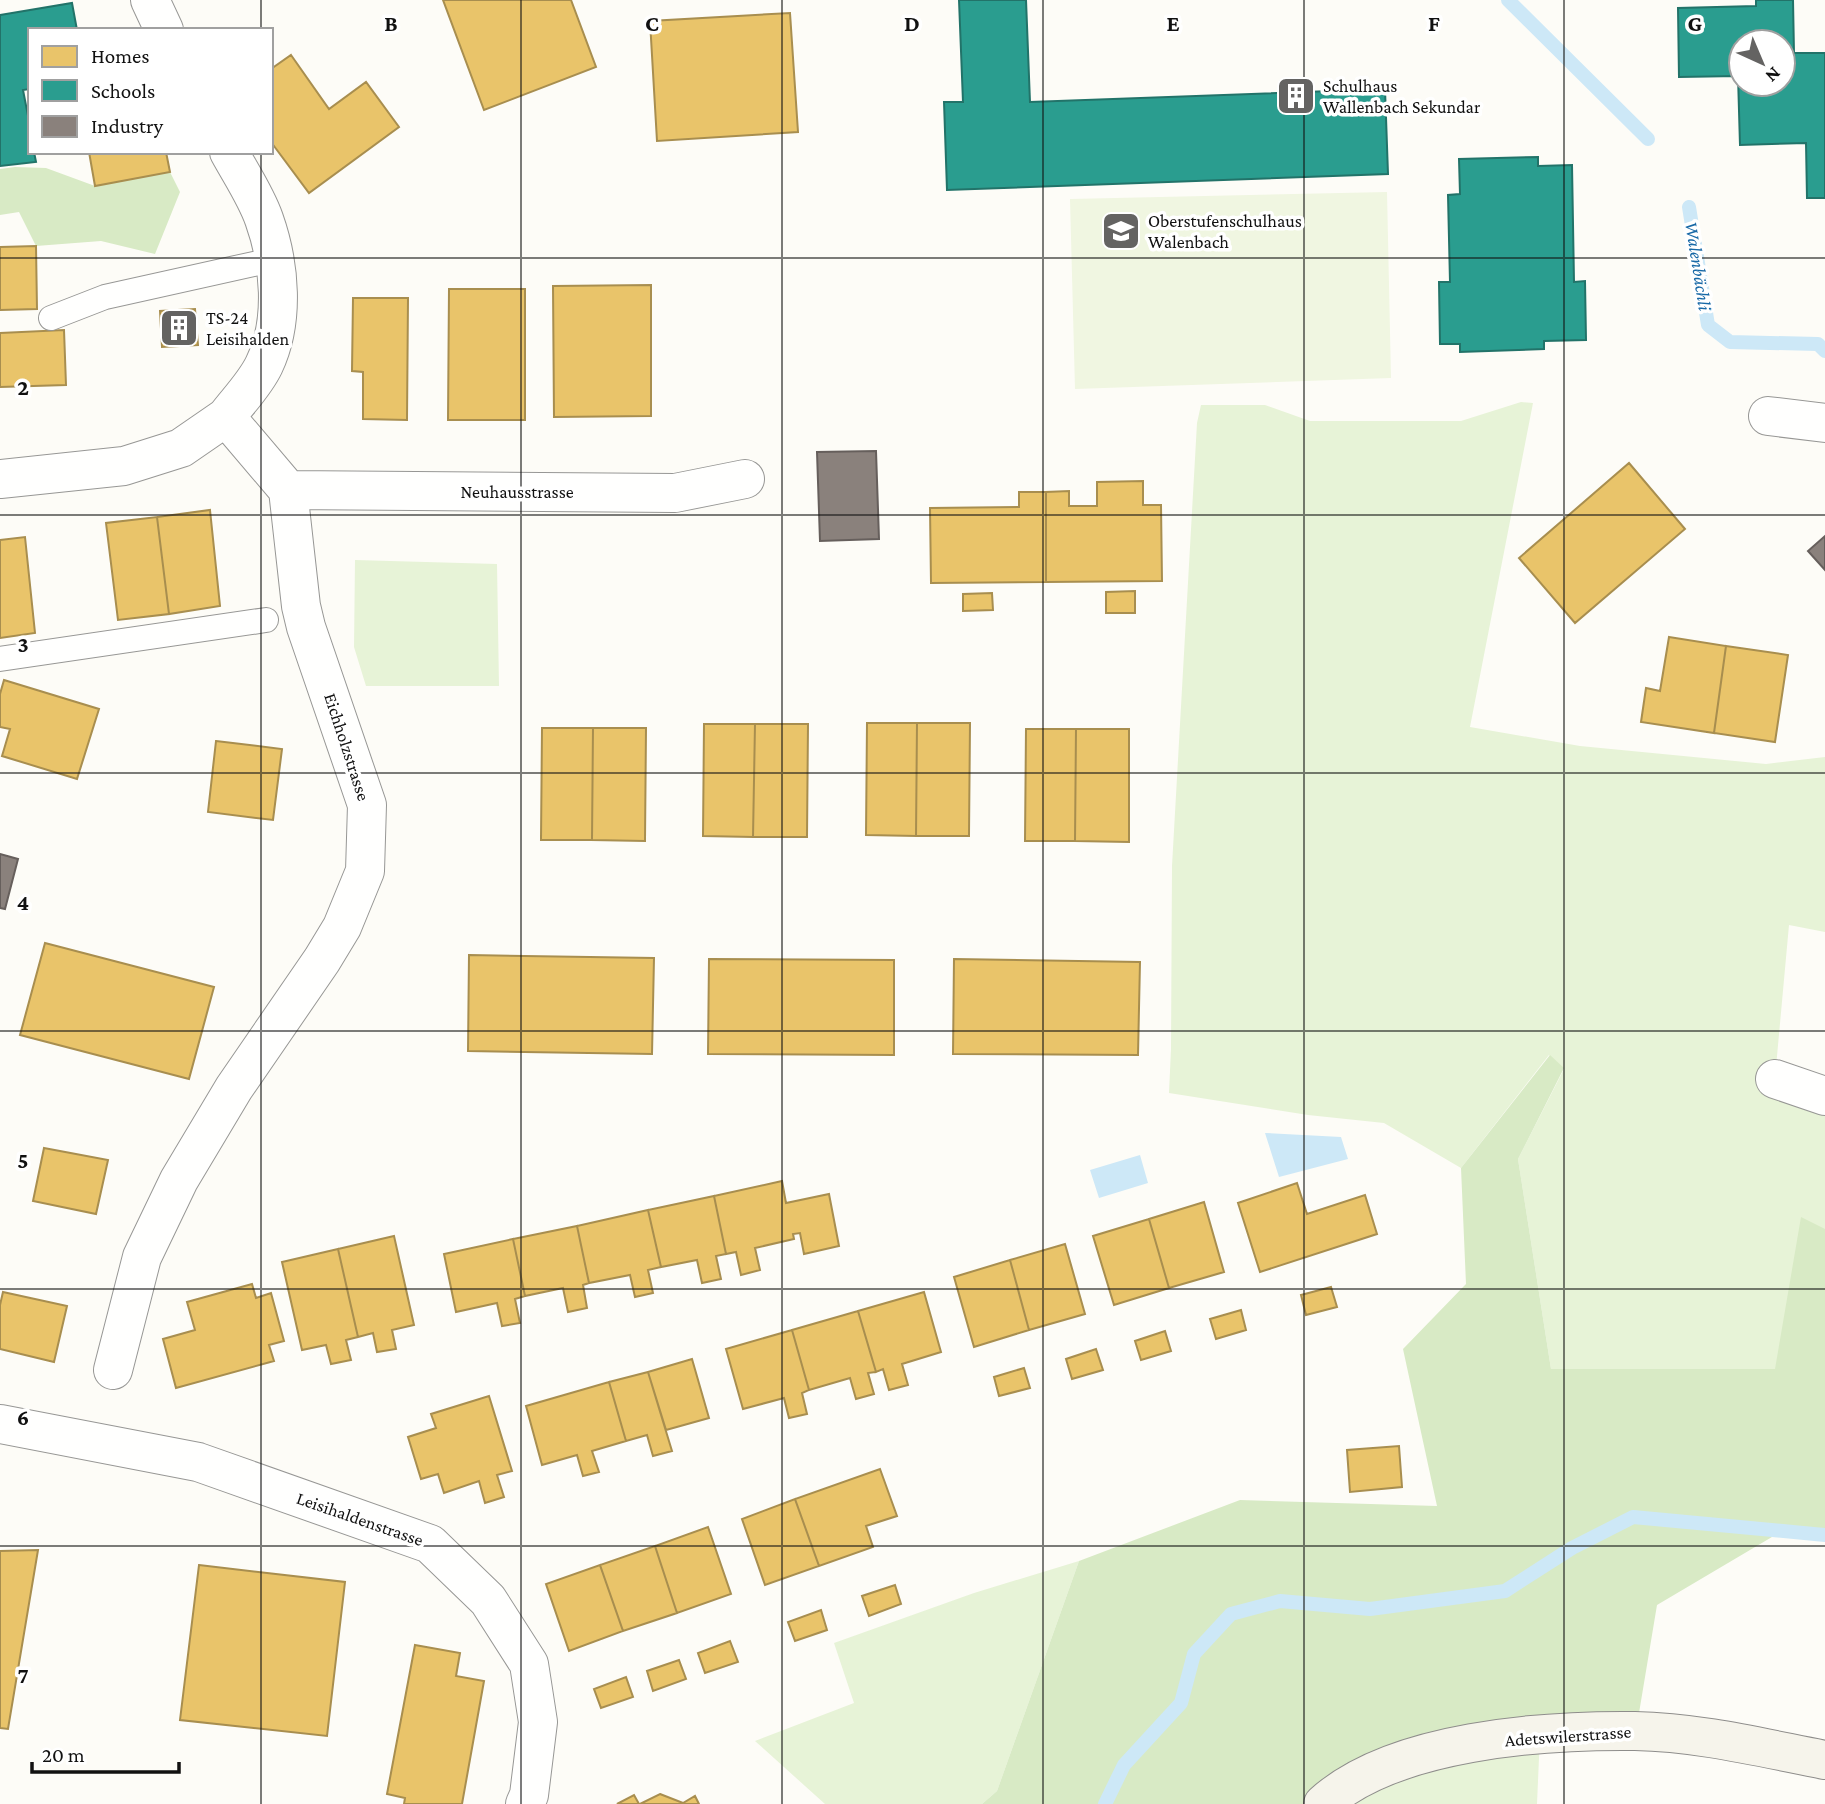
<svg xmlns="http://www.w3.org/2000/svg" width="1825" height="1804" viewBox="0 0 1825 1804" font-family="'Crimson Pro',serif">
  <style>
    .green { fill: #e7f3d7 }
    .forest { fill: #d8eac5 }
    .pitch { fill: #f0f6e1 }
    .water { fill: #cde8f7 }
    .homes { fill: #e9c46a; stroke: #a88e4f; stroke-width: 2 }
    .schools { fill: #2a9d8f; stroke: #227369; stroke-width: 2; fill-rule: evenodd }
    .industry { fill: #8a817c; stroke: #665f5c; stroke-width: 2 }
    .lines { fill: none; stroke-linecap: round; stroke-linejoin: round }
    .stream { stroke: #cde8f7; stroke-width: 14 }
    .lane-casing { stroke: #979795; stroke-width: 26 }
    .street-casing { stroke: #979795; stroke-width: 40 }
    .secondary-casing { stroke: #8e8d8b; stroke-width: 40 }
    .lane { stroke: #fffffe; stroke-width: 24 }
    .street { stroke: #fffffe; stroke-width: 38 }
    .secondary { stroke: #f6f4eb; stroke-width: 38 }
    .grid { fill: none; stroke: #111; stroke-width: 2; stroke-opacity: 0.55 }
    .labels { text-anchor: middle; stroke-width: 7; stroke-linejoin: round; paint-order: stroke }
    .poi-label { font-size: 18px; fill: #111; stroke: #fff; text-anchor: start }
    .street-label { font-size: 18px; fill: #111; stroke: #fff }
    .water-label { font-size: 19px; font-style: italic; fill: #1768a6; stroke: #fff }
    .grid-label { font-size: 23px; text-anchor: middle; font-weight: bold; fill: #111; stroke: #fff; stroke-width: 7; stroke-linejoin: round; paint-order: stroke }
  </style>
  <rect width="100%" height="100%" fill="#fdfcf7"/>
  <path class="green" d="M1521 402 1533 403 1470 727 1580 746 1766 764 1825 757V932L1789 925 1775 1078 1825 1096V1341L1775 1369H1551L1518 1159 1564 1069 1549 1055 1461 1168 1384 1123 1308 1115 1169 1093 1171 1049 1172 866 1197 423 1201 405H1265L1310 421H1461Z
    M355 560 497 564 499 686H366L354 647Z
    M1079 1561 997 1791 982 1804H825L755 1741 854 1703 834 1643 974 1593Z
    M1540 1735 1537 1804H1329Z"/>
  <path class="forest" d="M15 167 46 168 95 186 170 172 180 192 155 254 101 241 36 246 19 212 0 215V169Z
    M1550 1055 1564 1068 1518 1159 1551 1369H1775L1801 1217 1825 1229V1535L1782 1531 1657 1605 1636 1731 1540 1735 1329 1804H982L997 1791 1079 1561 1240 1500 1437 1506 1403 1349 1466 1284 1461 1168Z"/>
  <path class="pitch" d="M1387 192 1391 378 1075 389 1070 199Z"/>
  <path class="water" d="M1265 1133 1341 1137 1348 1159 1279 1177Z
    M1140 1155 1148 1183 1099 1198 1090 1170Z"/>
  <path class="homes" d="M443 0H571L596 67 484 110Z
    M790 13 798 132 657 141 650 21Z
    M291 55 329 109 366 82 399 127 309 193 271 142V69Z
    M89 152H166L170 172 95 186Z
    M36 246 37 309 0 310V247Z
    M651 285V416L554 417 553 286Z
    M449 289H525V420H448Z
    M353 298H408L407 420 363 419V372L352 371Z
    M195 309 198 345 162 347 160 311Z
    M64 330 66 385 0 387V333Z
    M1629 463 1685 529 1575 623 1519 558Z
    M1143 481V505H1161L1162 581 1046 582V492L1069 491V506H1097V482Z
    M1019 492H1046V582L931 583 930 508 1019 507Z
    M210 510 220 606 169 614 157 517Z
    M157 517 169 614 118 620 106 523Z
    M25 537 35 633 0 638V540Z
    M1135 591V613H1106V592Z
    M992 593 993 610 963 611V594Z
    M1669 637 1726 646 1714 733 1641 722 1646 688 1660 691Z
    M1726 646 1788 655 1775 742 1714 733Z
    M4 680 99 709 77 779 2 756 10 729 0 727V694Z
    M867 723H917L916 836 866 835Z
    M917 723H970L969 836H916Z
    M704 724H755L753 837 703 836Z
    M755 724H808L807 837H753Z
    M542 728H593L592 840H541Z
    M593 728H646L645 841 592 840Z
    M1026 729H1076L1075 841H1025Z
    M1076 729H1129V842L1075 841Z
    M216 741 282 749 273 820 208 812Z
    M45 943 214 987 189 1079 20 1035Z
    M469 955 654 958 652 1054 468 1051Z
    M709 959 894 960V1055L708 1054Z
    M954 959 1140 962 1138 1055 953 1054Z
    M44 1148 108 1160 96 1214 33 1201Z
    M782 1181 786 1203 829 1194 839 1246 804 1254 800 1233 793 1234 794 1239 755 1248 760 1270 741 1275 736 1252 726 1254 714 1196Z
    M1297 1183 1307 1214 1365 1195 1377 1234 1260 1272 1238 1203Z
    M714 1196 726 1254 716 1256 721 1279 702 1283 697 1260 661 1267 648 1210Z
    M1204 1202 1224 1272 1169 1288 1149 1219Z
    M648 1210 661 1267 648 1270 653 1293 635 1297 630 1275 589 1283 577 1226Z
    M1149 1219 1169 1288 1114 1305 1093 1236Z
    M577 1226 589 1283 583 1285 587 1308 568 1312 563 1288 525 1296 513 1239Z
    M394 1236 414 1325 392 1330 396 1349 377 1352 373 1333 358 1337 338 1249Z
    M513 1239 525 1296 515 1299 520 1323 502 1326 497 1303 456 1312 444 1254Z
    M1065 1244 1085 1314 1029 1330 1010 1260Z
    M338 1249 358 1337 346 1340 351 1360 331 1364 326 1345 302 1350 282 1262Z
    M1010 1260 1029 1330 974 1347 954 1277Z
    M252 1284 256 1298 271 1293 284 1341 269 1345 274 1361 176 1388 163 1339 195 1330 187 1302Z
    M1331 1287 1337 1307 1306 1315 1301 1295Z
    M3 1292 67 1306 54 1362 0 1349V1305Z
    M924 1292 941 1352 902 1364 908 1385 889 1390 883 1369 876 1372 858 1311Z
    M1241 1310 1246 1330 1216 1339 1210 1319Z
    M858 1311 876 1372 868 1373 874 1394 856 1399 850 1378 809 1390 792 1330Z
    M792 1330 809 1390 802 1393 807 1414 789 1418 784 1398 743 1409 726 1349Z
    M1165 1331 1171 1351 1141 1360 1135 1341Z
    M1096 1349 1103 1370 1072 1379 1066 1359Z
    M692 1359 709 1418 666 1430 648 1372Z
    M1024 1368 1030 1388 999 1396 994 1377Z
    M648 1372 672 1451 653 1456 647 1435 626 1441 609 1382Z
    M609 1382 626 1441 592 1451 599 1472 583 1476 577 1455 542 1465 526 1406Z
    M489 1396 512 1471 497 1475 504 1497 485 1503 479 1481 444 1493 438 1474 421 1479 408 1437 436 1428 431 1414Z
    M1399 1446 1402 1487 1350 1492 1347 1450Z
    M880 1469 897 1516 866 1526 873 1547 819 1566 795 1499Z
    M795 1499 819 1566 765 1585 742 1519Z
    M708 1527 731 1594 677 1613 655 1546Z
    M655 1546 677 1613 623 1631 600 1565Z
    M38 1550 8 1729 0 1728V1551Z
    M199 1565 345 1582 327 1736 180 1720Z
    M600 1565 623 1631 569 1651 546 1584Z
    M895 1585 901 1604 869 1616 862 1596Z
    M821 1610 827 1630 795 1641 788 1622Z
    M730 1641 738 1662 705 1673 698 1653Z
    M415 1645 460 1653 456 1676 484 1681 462 1804H404L405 1798 387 1794Z
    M679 1660 686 1679 653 1691 647 1671Z
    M626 1677 633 1697 601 1708 594 1689Z
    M660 1794 683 1803 695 1796 699 1804H640Z
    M634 1795 639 1804H617Z"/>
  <path class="schools" d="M959 0H1026L1030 102 1385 89 1388 174 947 190 944 102H963Z
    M1756 0H1793L1794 53H1825V198H1807L1806 143 1740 145 1738 76 1679 77 1678 8 1756 6ZM1741 42H1783V84H1741Z
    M72 3 77 30H30V89L23 90 30 126V152H34L36 162 0 166V15Z
    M1538 157V166L1572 165 1574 282 1585 281 1586 340 1544 341V349L1460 352V344H1440L1439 282H1450L1448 195 1460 194 1459 159Z"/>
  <path class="industry" d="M876 451 879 539 820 541 817 452Z
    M1825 536V570L1808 551Z
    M0 854 18 859 5 909 0 908Z"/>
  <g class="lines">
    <path class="stream" d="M1508 0 1648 139
      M1689 207 1708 325 1730 342 1818 344 1825 351
      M1105 1804 1124 1765 1181 1703 1194 1654 1231 1614 1280 1601 1370 1609 1505 1591 1572 1548 1633 1517 1825 1535"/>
    <defs>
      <path id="lane" d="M51 318 105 297 276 259
        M0 659 266 620"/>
      <path id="street" d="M150 0 164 30
        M1768 416 1825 423
        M0 479 124 466 181 448 226 417
        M288 490 675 493 745 479
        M1775 1079 1825 1096
        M113 1370 142 1257 179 1180 234 1088 322 960 342 927 365 871 367 805 306 627 301 606 288 490 226 417C238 401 255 384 264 365 285 321 280 264 264 219 256 196 241 174 229 152
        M0 1424 198 1462 430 1544 488 1600 529 1664 538 1722 529 1795 525 1804"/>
      <path id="secondary" d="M1323 1804C1393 1740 1544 1730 1635 1731 1698 1732 1763 1748 1825 1760"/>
    </defs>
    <use href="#lane" class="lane-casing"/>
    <use href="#street" class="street-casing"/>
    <use href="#secondary" class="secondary-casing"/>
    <use href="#lane" class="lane"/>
    <use href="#street" class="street"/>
    <use href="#secondary" class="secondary"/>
  </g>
  <path class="grid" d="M261 0V30M521 0V1804M782 0V1804M1043 0V1804M1304 0V1804M1564 0V1804M261 152V1804M0 258H1825M0 515H1825M0 773H1825M0 1031H1825M0 1289H1825M0 1546H1825"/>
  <defs>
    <symbol id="building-square" viewBox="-11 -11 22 22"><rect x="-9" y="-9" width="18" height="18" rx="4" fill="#646362" stroke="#fff"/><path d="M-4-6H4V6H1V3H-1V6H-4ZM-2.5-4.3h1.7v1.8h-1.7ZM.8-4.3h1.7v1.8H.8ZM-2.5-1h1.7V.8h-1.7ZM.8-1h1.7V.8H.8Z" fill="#fff"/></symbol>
    <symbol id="school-square" viewBox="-11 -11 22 22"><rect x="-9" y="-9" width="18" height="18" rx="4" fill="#646362" stroke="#fff"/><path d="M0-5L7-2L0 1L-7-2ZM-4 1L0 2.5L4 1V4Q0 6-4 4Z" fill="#fff"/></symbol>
  </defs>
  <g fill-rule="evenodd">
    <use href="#building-square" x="1274" y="74" width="44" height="44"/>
    <use href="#school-square" x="1099" y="209" width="44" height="44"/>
    <use href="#building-square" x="157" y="306" width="44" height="44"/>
  </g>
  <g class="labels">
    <g class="poi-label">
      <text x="1323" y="92">Schulhaus<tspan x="1323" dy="21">Wallenbach Sekundar</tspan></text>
      <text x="1148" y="227">Oberstufenschulhaus<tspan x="1148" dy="21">Walenbach</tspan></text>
      <text x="206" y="324">TS-24<tspan x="206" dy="21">Leisihalden</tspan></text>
    </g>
    <g class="street-label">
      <text x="517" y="498">Neuhausstrasse</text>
      <text transform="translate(347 747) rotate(72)" y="6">Eichholzstrasse</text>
      <text transform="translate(360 1519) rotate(19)" y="6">Leisihaldenstrasse</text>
      <text transform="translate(1568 1736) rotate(-4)" y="6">Adetswilerstrasse</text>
    </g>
    <g class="water-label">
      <text transform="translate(1699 266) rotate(81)" y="7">Walenbächli</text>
    </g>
  </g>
  <g class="grid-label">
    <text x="391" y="31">B</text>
    <text x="652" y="31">C</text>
    <text x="912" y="31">D</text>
    <text x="1173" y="31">E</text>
    <text x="1434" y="31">F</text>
    <text x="1695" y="31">G</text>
    <text x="23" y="395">2</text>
    <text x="23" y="652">3</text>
    <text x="23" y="910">4</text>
    <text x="23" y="1168">5</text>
    <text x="23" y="1425">6</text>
    <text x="23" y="1683">7</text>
  </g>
  <rect x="28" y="28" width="245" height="126" fill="#ffffff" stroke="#a0a0a0" stroke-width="2"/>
  <rect x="42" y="46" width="35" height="21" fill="#e9c46a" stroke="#a0a0a0" stroke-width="2"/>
  <text x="91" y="63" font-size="21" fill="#111111">Homes</text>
  <rect x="42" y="80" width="35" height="21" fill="#2a9d8f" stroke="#a0a0a0" stroke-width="2"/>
  <text x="91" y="98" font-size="21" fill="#111111">Schools</text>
  <rect x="42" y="116" width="35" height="21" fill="#8a817c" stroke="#a0a0a0" stroke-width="2"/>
  <text x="91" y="133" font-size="21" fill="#111111">Industry</text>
  <g transform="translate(1762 63) rotate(136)"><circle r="33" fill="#ffffff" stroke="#a0a0a0" stroke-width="2"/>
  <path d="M0-5L12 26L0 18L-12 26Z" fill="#646362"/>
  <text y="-10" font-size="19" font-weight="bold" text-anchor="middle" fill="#111111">N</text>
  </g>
  <path d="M32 1762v10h147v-10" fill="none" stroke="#111111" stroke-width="3.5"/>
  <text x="42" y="1762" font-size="21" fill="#111111" stroke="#ffffff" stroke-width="5" paint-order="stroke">20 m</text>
</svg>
